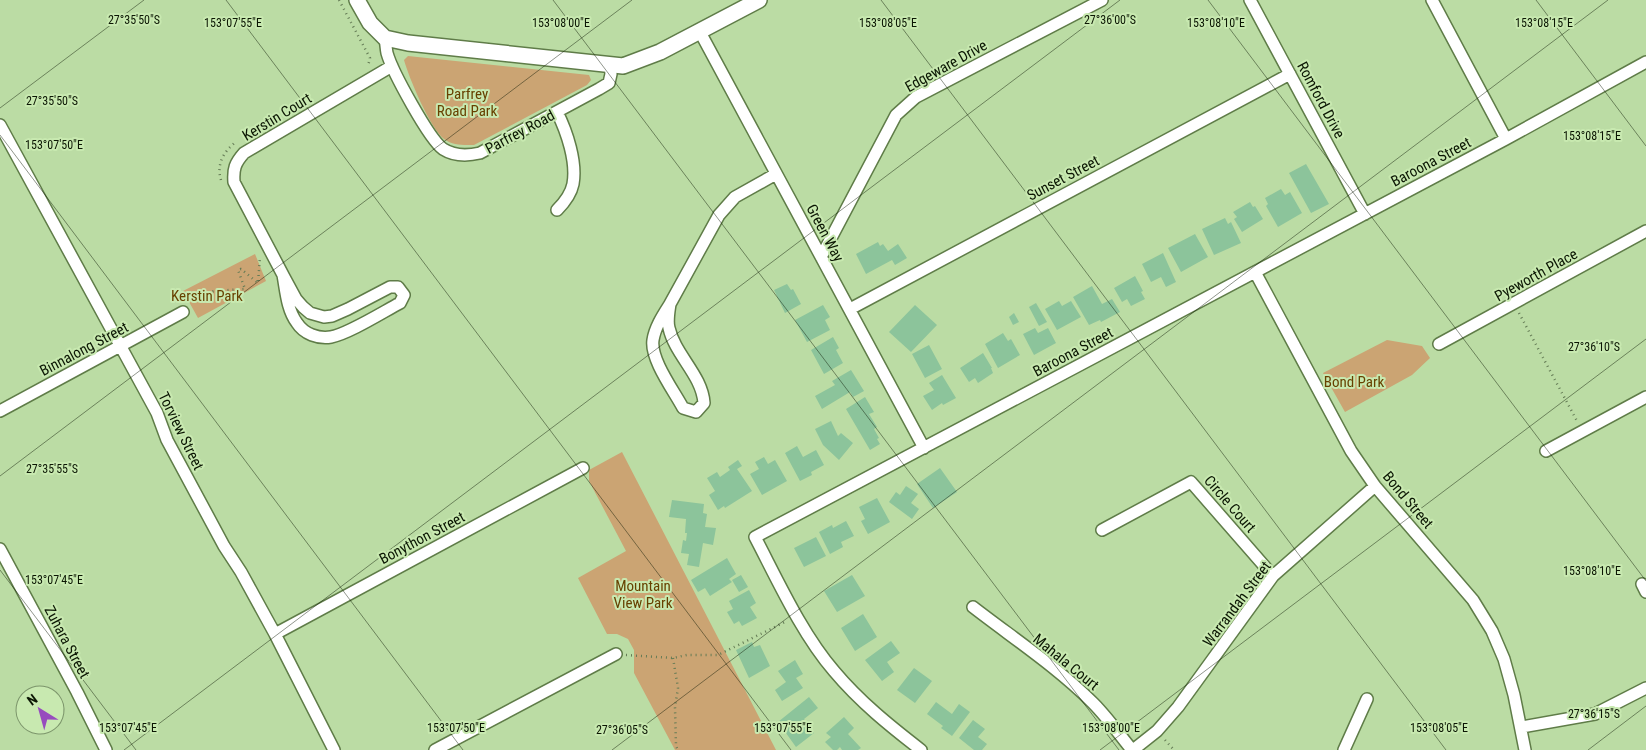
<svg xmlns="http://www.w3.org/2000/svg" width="1646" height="750" viewBox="0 0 1646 750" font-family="'Roboto Condensed',sans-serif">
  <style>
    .green { fill: #cba473 }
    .building { fill: #8cc49b }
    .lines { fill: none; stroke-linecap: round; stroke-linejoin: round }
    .minor-casing { stroke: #5f7c48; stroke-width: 14 }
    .secondary-casing { stroke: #5f7c48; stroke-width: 18 }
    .path { stroke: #647b55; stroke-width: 2.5; stroke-dasharray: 1 4; stroke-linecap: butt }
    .minor { stroke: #fff; stroke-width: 11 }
    .secondary { stroke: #fff; stroke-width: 15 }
    .ticks { fill: none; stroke: #0b1603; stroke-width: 1; stroke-opacity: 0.45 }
    .labels { text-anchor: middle; stroke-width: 4; stroke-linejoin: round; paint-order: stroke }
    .street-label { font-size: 15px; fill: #0b1603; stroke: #c8e9b0 }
    .park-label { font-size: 15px; fill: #674100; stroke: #c8e9b0 }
    .ticks-label { font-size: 12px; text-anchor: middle; fill: #0b1603; stroke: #c8e9b0; stroke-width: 4; stroke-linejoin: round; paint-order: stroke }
  </style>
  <rect width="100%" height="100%" fill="#bbdca4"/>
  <path class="green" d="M408 56 589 75 591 80 587 85 474 145C464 145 453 146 444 139 430 128 409 78 404 60Z
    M255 254 266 281 198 318 183 291Z
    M1387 340 1422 346 1430 358 1412 375 1345 412 1323 373Z
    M622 452 776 750H675L634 673V650L628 639 617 634H607L578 578 626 551 589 481V470Z"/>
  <path class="building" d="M1306 164 1329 204 1311 213 1289 173Z
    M1281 189 1285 195 1290 192 1302 213 1278 227 1266 206 1268 204 1265 198Z
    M1250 202 1253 207 1255 206 1263 219 1242 232 1234 219 1237 217 1233 212Z
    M1225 218 1228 224 1231 222 1241 243 1214 255 1202 229Z
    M1195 234 1208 257 1181 272 1168 248Z
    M878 242 880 246 883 244 888 251 898 244 907 258 895 265 892 260 866 274 856 254Z
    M1163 253 1176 282 1166 287 1161 277 1151 282 1142 264Z
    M1135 276 1143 291 1141 292 1145 299 1131 306 1127 299 1122 302 1114 288Z
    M787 284 791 290 793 289 801 304 785 313 774 290Z
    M1092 286 1102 304 1112 299 1120 312 1101 322 1100 320 1089 325 1073 297Z
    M1059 301 1062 306 1071 301 1081 317 1057 330 1045 309Z
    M1036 303 1047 322 1039 326 1029 307Z
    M823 305 830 317 825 320 830 330 807 342 795 320Z
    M915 305 937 325 911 352 889 332Z
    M1014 313 1019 322 1013 325 1009 317Z
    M1035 328 1038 333 1048 328 1056 343 1034 355 1023 334Z
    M1003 333 1008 341 1011 339 1020 355 998 368 985 344Z
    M833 337 839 348 836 350 843 363 824 374 811 350Z
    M929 345 942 369 925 378 912 354Z
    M983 353 992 368H991L993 373 978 383 975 378 969 382 960 368Z
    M851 370 864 391 853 397 850 392 822 409 815 396 835 385 832 381Z
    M942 375 956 398 943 405 942 403 932 410 923 396 934 390 929 383Z
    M865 397 874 412 869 414 877 427 874 429 879 438 877 439 880 444 870 450 846 409Z
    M831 421 838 436 841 433 853 443 839 460 823 445 815 429Z
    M797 446 803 457 816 450 824 465 811 472 812 475 800 481 785 453Z
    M764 457 768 464 775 460 787 481 762 495 750 474 759 469 755 462Z
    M738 460 742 466 737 469 752 491 725 508 724 506 718 510 709 495 715 491 707 478 717 472 720 477 730 470 728 467Z
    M940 468 957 492 933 508 917 484Z
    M906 486 918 494 911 503 919 509 912 519 889 502 896 492 900 495Z
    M877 498 890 522 868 534 861 521 865 519 859 507Z
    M672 500 704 504 703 513 707 514 705 527 716 528 713 545 703 543 699 567 687 565 689 554 681 553 683 540 686 541 687 533H685L686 519 669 517Z
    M846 521 854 536 841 542 843 547 830 554 819 532 832 525 833 528Z
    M816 537 826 556 804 567 794 548Z
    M727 558 736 574 729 579 732 582 710 596 705 588 698 592 691 580Z
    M741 575 748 587 739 592 732 580Z
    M852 575 865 596 837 612 824 591Z
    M749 590 756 603 750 607 757 618 742 626 739 621 734 624 727 612 733 609 729 601Z
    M863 614 877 637 855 651 841 628Z
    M891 641 900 653 887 662 894 672 882 681 865 660Z
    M752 642 754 647 760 645 770 666 749 678 736 650Z
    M795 660 803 674 796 678 803 688 782 701 775 690 786 682 778 671Z
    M914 668 932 681 915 703 897 690Z
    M809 697 818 708 804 719 814 733 796 747 778 722Z
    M936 702 952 714 959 704 970 712 952 736 941 728 943 726 927 714Z
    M844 717 854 728 848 734 861 748 858 750H842L840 747 837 750H833L825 742 831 737 826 733Z
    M973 720 985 729 978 737 987 744 982 750H974L959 738Z"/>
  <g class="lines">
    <defs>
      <path id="minor" d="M1250 0 1365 214
        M1432 0 1506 139
        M700 32 924 448
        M385 38C386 43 386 48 387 53 392 71 429 139 443 149 454 156 467 156 480 153L599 89 609 83 611 74 610 64
        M557 112C567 132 577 162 573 184 571 194 564 203 557 210
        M0 125 157 413 167 440 224 546 241 572 275 634 334 750
        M821 257 896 115 916 97 1102 0
        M1255 272 1351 451 1375 486 1473 600 1492 631 1504 659 1514 695 1525 750
        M283 275 296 299 303 307 310 313 324 317 332 316 348 309 390 287H398L404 295 400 303C383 312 348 334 331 337 318 339 304 334 297 323 287 310 286 291 283 275Z
        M283 275 234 182C233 169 235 163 244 153L392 66
        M670 304C669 311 667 321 669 328 675 355 702 375 704 403L696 412 683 408C674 391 650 359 653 340 655 327 663 315 670 304Z
        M670 304 719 215 735 197 776 174
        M850 309 1290 74
        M1439 344 1646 231
        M0 411 183 312
        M1546 451 1646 397
        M1102 530 1191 482 1273 576
        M0 549 77 692 106 750
        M1642 584 1646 592
        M973 607C1013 638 1057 667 1093 703 1107 717 1119 734 1132 750
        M275 634 583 468
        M1522 727 1595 714 1646 688
        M435 750 616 654
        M921 750C890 726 860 702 834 671 802 634 778 581 755 537L1506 139 1646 62
        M1133 750 1157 731 1178 707 1273 576 1375 486
        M1344 750 1367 699"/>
      <path id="secondary" d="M357 0 370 23 385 38 408 43 623 66 660 52 759 0"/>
    </defs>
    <use href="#minor" class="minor-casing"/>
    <use href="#secondary" class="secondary-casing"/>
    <path class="path" d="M339 0 370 58 368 66
      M221 180C216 164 224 151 236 142
      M188 302 189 295 193 292 197 297 214 291 245 289 238 270 241 269 258 283 260 257
      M1519 313 1577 421
      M626 655 673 658 687 655H718L787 621
      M673 658 678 688 675 707 676 746 678 750
      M1165 740 1174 750"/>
    <use href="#minor" class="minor"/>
    <use href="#secondary" class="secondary"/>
  </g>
  <path class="ticks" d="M226 0 791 750M553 0 1119 750M881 0 1446 750M1208 0 1646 581M1536 0 1646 146M0 108 144 0M0 135 463 750M0 476 632 0M0 570 136 750M124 750 1120 0M612 750 1608 0M1100 750 1646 339M1588 750 1646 706"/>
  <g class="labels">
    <g class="street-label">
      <text transform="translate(946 66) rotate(-29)" y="5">Edgeware Drive</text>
      <text transform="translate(1321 100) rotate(62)" y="5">Romford Drive</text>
      <text transform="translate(277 117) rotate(-31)" y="5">Kerstin Court</text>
      <text transform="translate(520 132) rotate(-28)" y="5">Parfrey Road</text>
      <text transform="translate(1431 162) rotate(-28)" y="5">Baroona Street</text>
      <text transform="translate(1063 178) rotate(-28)" y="5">Sunset Street</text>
      <text transform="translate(825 233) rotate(62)" y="5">Green Way</text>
      <text transform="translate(1536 275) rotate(-29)" y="5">Pyeworth Place</text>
      <text transform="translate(84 349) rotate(-28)" y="5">Binnalong Street</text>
      <text transform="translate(1073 352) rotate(-28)" y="5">Baroona Street</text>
      <text transform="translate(181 431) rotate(64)" y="5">Torview Street</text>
      <text transform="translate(1408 500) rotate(50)" y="5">Bond Street</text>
      <text transform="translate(1230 504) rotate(49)" y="5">Circle Court</text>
      <text transform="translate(422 538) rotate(-28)" y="5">Bonython Street</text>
      <text transform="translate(1237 604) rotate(-53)" y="5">Warrandah Street</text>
      <text transform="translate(67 642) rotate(62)" y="5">Zuhara Street</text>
      <text transform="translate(1066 662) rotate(39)" y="5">Mahala Court</text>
    </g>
    <g class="park-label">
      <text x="467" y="99">Parfrey<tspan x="467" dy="17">Road Park</tspan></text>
      <text x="207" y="301">Kerstin Park</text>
      <text x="1354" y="387">Bond Park</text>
      <text x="643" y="591">Mountain<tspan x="643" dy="17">View Park</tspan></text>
    </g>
  </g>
  <g class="ticks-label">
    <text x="134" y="24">27°35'50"S</text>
    <text x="1110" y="24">27°36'00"S</text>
    <text x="233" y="27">153°07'55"E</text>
    <text x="561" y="27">153°08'00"E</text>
    <text x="888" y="27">153°08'05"E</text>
    <text x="1216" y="27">153°08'10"E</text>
    <text x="1544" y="27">153°08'15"E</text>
    <text x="52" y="105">27°35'50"S</text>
    <text x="1592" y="140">153°08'15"E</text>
    <text x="54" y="149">153°07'50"E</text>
    <text x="1594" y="351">27°36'10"S</text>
    <text x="52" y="473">27°35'55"S</text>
    <text x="1592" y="575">153°08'10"E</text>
    <text x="54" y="584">153°07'45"E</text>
    <text x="1594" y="718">27°36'15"S</text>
    <text x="128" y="732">153°07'45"E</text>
    <text x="456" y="732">153°07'50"E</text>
    <text x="783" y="732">153°07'55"E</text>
    <text x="1111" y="732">153°08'00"E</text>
    <text x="1439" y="732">153°08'05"E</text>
    <text x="622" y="734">27°36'05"S</text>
  </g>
  <g transform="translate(40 710) rotate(323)"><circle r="24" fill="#c8e9b0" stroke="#7c956b"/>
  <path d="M0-4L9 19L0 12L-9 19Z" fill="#974cbe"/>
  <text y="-8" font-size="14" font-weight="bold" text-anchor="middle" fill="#0b1603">N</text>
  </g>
</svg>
